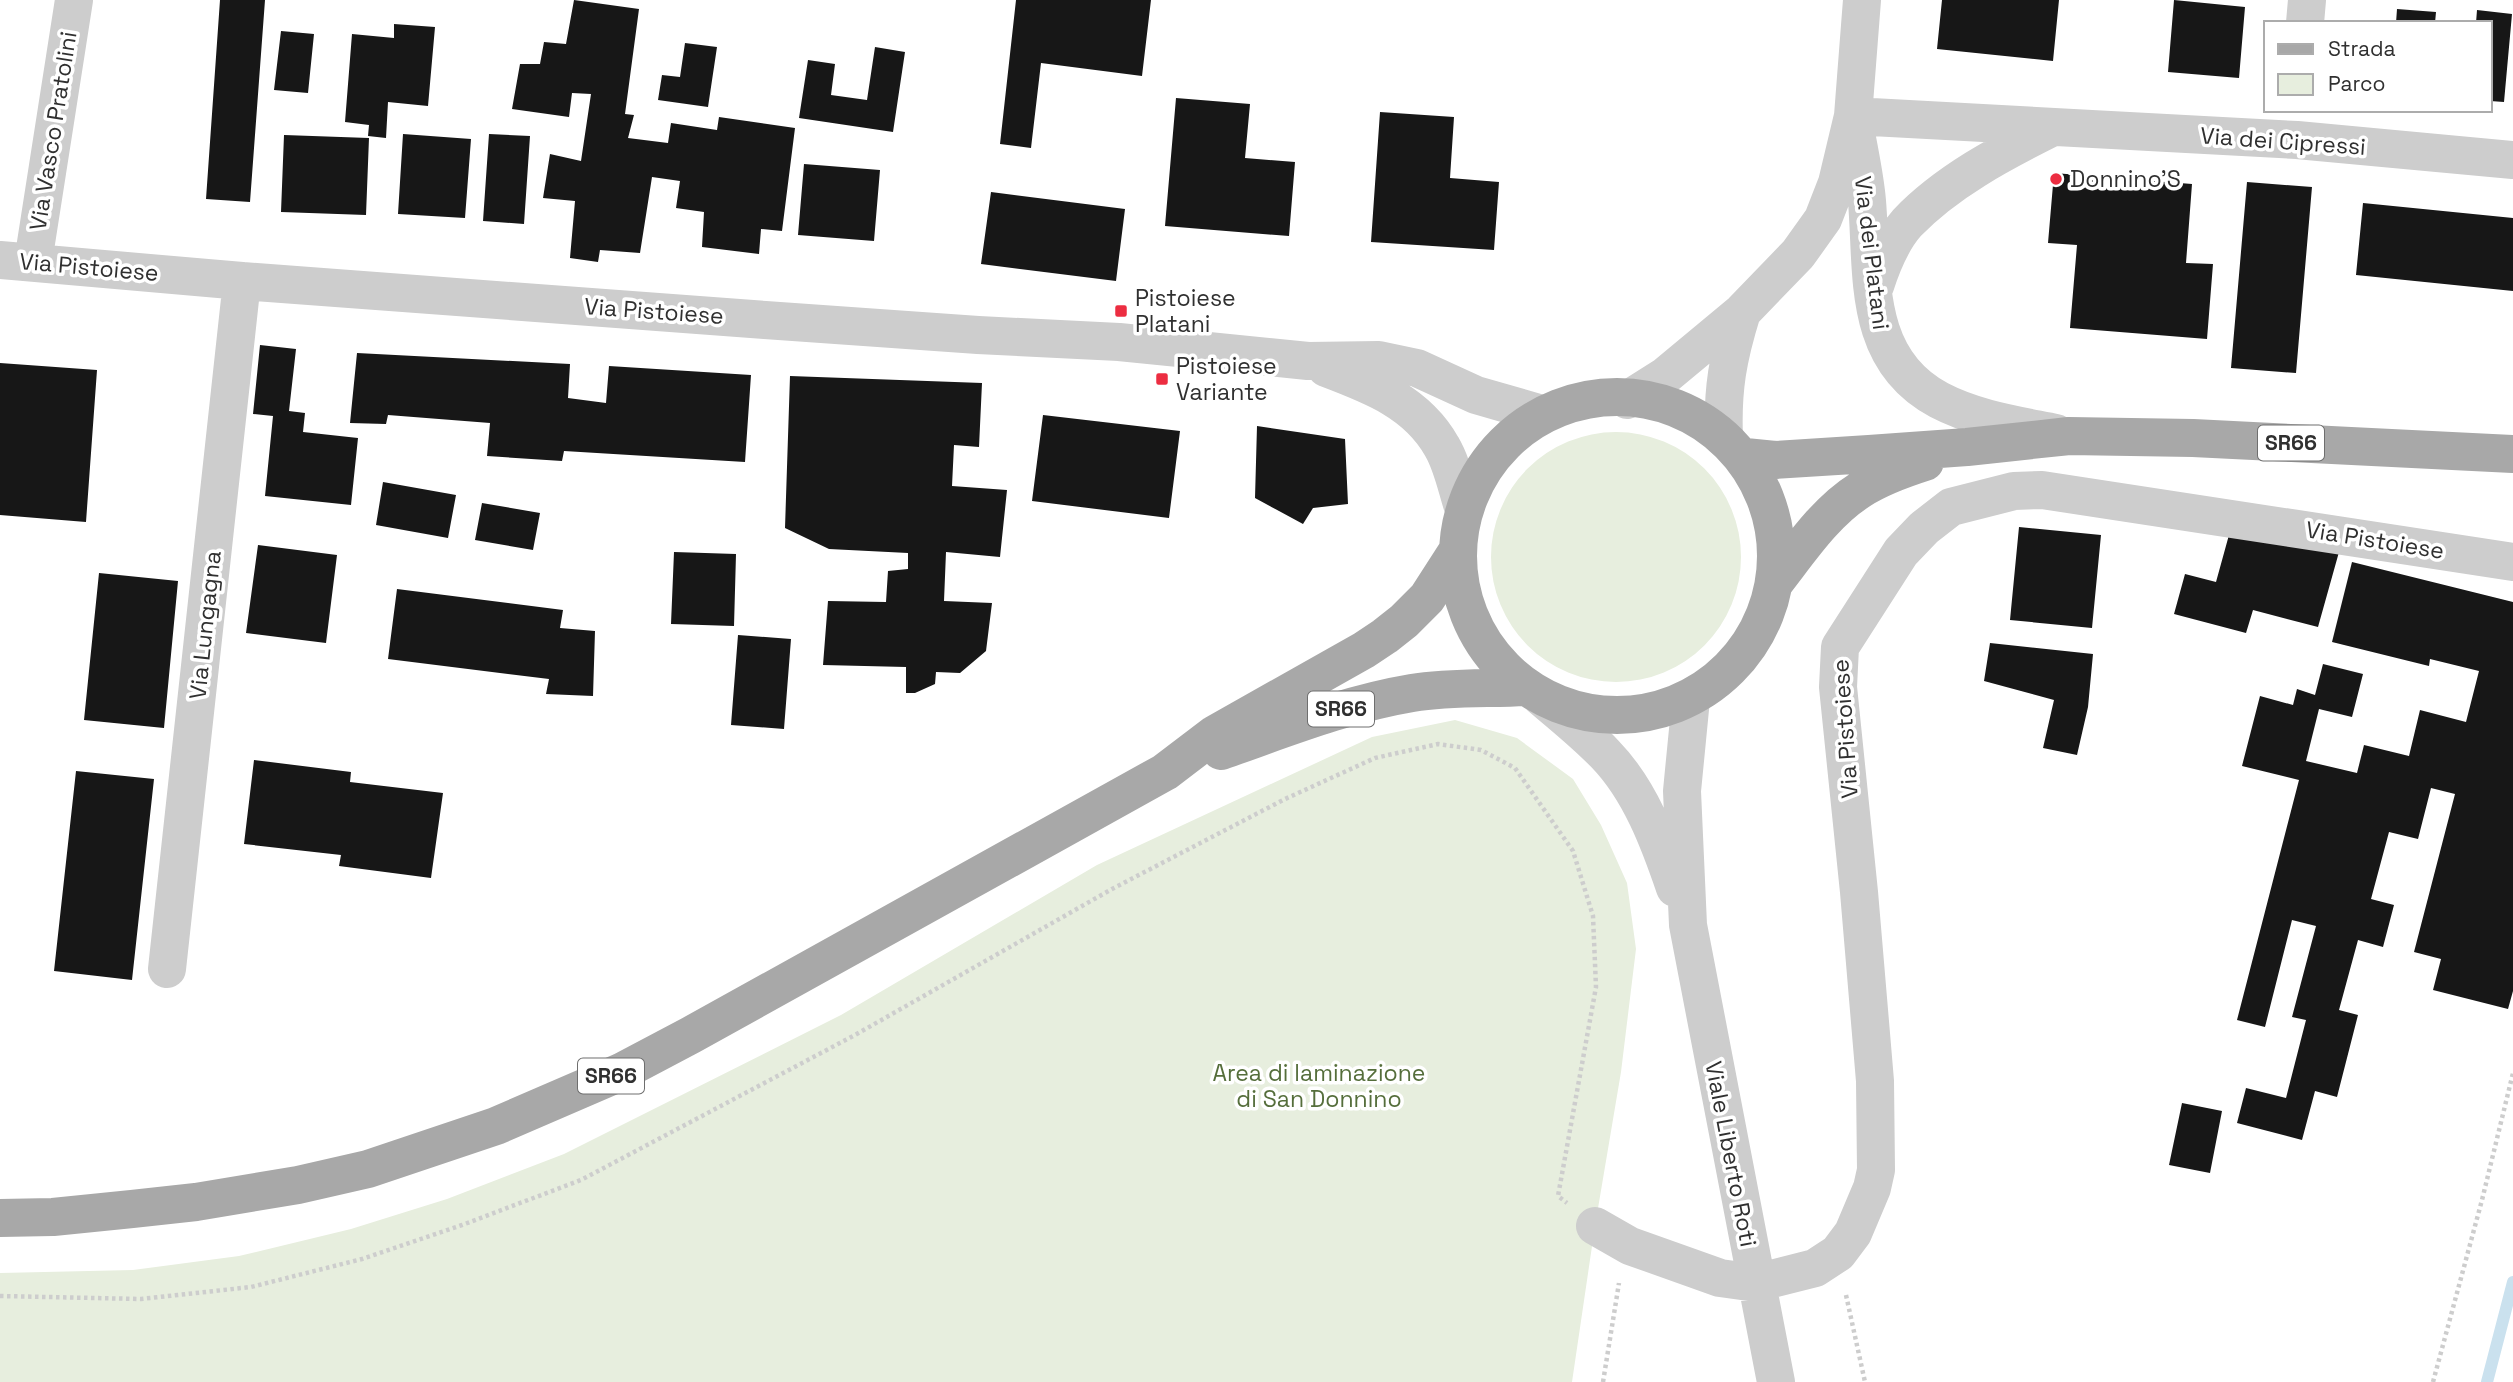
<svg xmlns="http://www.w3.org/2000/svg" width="2513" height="1382" viewBox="0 0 2513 1382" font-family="'Space Grotesk',sans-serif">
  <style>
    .green { fill: #e7eede }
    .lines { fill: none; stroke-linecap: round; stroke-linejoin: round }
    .stream { stroke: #cae1ee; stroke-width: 12 }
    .building { fill: #171717 }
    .path { stroke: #cdcdcd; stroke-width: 4.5; stroke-dasharray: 3.5 3.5; stroke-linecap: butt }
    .minor { stroke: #cdcdcd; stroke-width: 38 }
    .major { stroke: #a8a8a8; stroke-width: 38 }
    .poi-dot { fill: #ec2d41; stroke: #fff; stroke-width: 2.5 }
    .labels { text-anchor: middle; stroke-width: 7; stroke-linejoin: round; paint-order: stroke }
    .shield { fill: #fff; stroke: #6e6e6e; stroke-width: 2 }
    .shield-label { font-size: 21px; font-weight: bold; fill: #303030 }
    .street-label { font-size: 23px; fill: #303030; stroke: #fff }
    .poi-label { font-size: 23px; fill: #303030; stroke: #fff; text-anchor: start }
    .park-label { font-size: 23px; fill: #556e3b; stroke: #fff }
  </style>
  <rect width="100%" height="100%" fill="#fff"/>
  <path class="green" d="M1491 557a125 125 0 1 1 250 0a125 125 0 1 1-250 0Z
    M1455 720 1517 738 1573 779 1601 825 1627 883 1636 949 1621 1072 1595 1226 1572 1382H0V1273L133 1270 239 1256 351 1229 447 1199 564 1154 841 1015 1097 865 1372 737Z"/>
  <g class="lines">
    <path class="stream" d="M2487 1382 2513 1282"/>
  </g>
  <path class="building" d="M220 0H265L250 202 206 199Z
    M574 0 639 9 625 114 634 115 628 138 668 143 671 123 717 130 719 117 795 128 782 231 761 229 759 254 702 247 704 212 676 208 680 181 652 177 640 253 600 250 598 262 570 258 575 201 543 198 550 154 581 161 591 94 572 93 569 117 512 109 520 64H540L544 42 566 44Z
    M1016 0H1151L1142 76 1041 63 1031 148 1000 144Z
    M1942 0H2059L2053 61 1937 49Z
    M2174 0 2245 7 2239 78 2168 72Z
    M2397 9 2436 12 2435 23H2396Z
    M2477 10 2512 14 2504 102 2490 101V23H2476Z
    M394 24 435 27 428 106 388 102 386 138 368 136 369 125 345 122 352 34 394 38Z
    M281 31 314 34 308 93 274 90Z
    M685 43 717 47 708 107 658 100 662 75 680 77Z
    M875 47 905 52 893 132 799 118 808 60 835 64 831 95 867 100Z
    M1176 98 1250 104 1245 158 1295 162 1289 236 1165 226Z
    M1380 112 1454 117 1450 178 1499 182 1494 250 1371 242Z
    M403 134 471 139 465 218 398 214Z
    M489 134 530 136 524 224 483 221Z
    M284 135 369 138 366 215 281 212Z
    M804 164 880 170 874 241 798 235Z
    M2054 173 2192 184 2186 263 2213 264 2207 339 2070 328 2077 245 2048 243Z
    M2247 182 2312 187 2296 373 2231 368Z
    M991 192 1125 209 1116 281 981 264Z
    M2363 203 2513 218V291L2356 275Z
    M260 345 296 349 289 411 305 413 303 432 358 438 351 505 265 496 273 416 253 414Z
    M357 353 570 364 568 398 606 403 609 366 751 375 745 462 564 451 562 461 487 456 490 423 388 415 386 424 350 423Z
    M0 363 97 370 86 522 0 515Z
    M790 376 982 383 979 447 954 445 952 486 1007 490 1000 557 946 552 944 601 992 603 986 651 960 673 936 672 935 684 915 693H906V667L823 665 828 601 886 602 888 571 908 569V553L829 549 785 528Z
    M1043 415 1180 431 1169 518 1032 501Z
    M1257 426 1345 439 1348 504 1313 508 1303 524 1255 498Z
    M383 482 456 495 448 538 376 525Z
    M482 503 540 513 533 550 475 540Z
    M2232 524 2339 552 2318 627 2253 610 2246 633 2174 614 2185 574 2216 582Z
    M2019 527 2101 535 2092 628 2010 620Z
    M258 545 337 555 326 643 246 633Z
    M674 552 736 554 734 626 671 624Z
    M2352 562 2513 602V991L2508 1009 2433 990 2441 959 2414 952 2455 794 2431 788 2418 839 2389 832 2371 899 2394 905 2383 947 2358 940 2339 1010 2358 1015 2337 1097 2315 1091 2302 1140 2237 1123 2246 1088 2286 1098 2306 1020 2292 1017 2316 926 2292 920 2265 1027 2237 1020 2299 780 2242 766 2260 696 2293 705 2297 689 2315 695 2323 664 2363 674 2352 717 2319 709 2306 761 2357 773 2364 745 2409 756 2420 710 2466 722 2479 671 2430 659 2429 666 2332 642Z
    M99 573 178 581 164 728 84 720Z
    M397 589 563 610 560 628 595 631 593 696 546 694 549 679 388 659Z
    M738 635 791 639 784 729 731 725Z
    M1990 643 2093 654 2088 707 2077 755 2043 748 2054 700 1984 681Z
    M254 760 351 772 350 782 443 793 431 878 339 866 341 855 244 844Z
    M76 771 154 779 132 980 54 971Z
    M2182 1103 2222 1111 2210 1173 2169 1165Z"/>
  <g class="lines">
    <path class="path" d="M1846 1295 1865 1382
      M0 1296 141 1299 251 1287 362 1259 462 1225 581 1180 855 1035 1112 889 1285 799 1375 758 1438 744 1481 750 1515 768 1573 851 1593 916 1596 987 1558 1196 1567 1203
      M1603 1382 1619 1283
      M2433 1382 2482 1200 2513 1073"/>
    <path class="minor" d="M2305 23 2307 0
      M1853 116 2297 140 2513 160
      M1856 133C1860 155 1865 178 1867 201 1873 275 1862 359 1939 400 1975 419 2017 425 2056 433
      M0 260 242 281 765 320 978 335 1119 342 1308 361 1379 360 1417 368 1476 395 1542 414
      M33 262 74 0
      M1875 286C1882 264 1891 241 1907 223 1946 182 2001 153 2051 128
      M1326 368C1371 385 1417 402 1442 447 1452 464 1456 485 1462 504
      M1627 400 1665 376 1742 312 1798 254 1823 219 1837 183 1853 116 1862 0
      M1724 438C1722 389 1728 357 1742 312
      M1540 696C1562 715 1585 733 1605 754 1640 790 1659 841 1675 888
      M1691 699 1682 791 1688 925 1776 1382
      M167 969 242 281
      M1595 1226 1630 1246 1720 1278 1756 1283 1815 1268 1838 1253 1853 1233 1872 1188 1876 1170 1875 1081 1859 892 1838 687 1840 647 1901 552 1924 528 1951 507 2014 491 2042 490 2513 562"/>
    <path class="major" d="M1458 556a159 159 0 1 1 318 0a159 159 0 1 1-318 0Z
      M1745 457 1775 460 1869 454 1967 447 2069 436 2193 438 2513 454
      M1775 582C1800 550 1825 512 1860 490 1880 477 1903 469 1925 462
      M1221 751C1284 729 1346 704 1412 693 1449 687 1488 689 1525 687
      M0 1218 53 1217 132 1209 196 1202 298 1185 368 1169 496 1126 621 1072 691 1035 1165 772 1215 734 1364 650 1385 636 1404 621 1427 598 1456 553"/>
  </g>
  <g class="poi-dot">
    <circle cx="2056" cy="179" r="7"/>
    <rect x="1114" y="304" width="14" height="14" rx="3.5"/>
    <rect x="1155" y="372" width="14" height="14" rx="3.5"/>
  </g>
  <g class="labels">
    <g class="shield">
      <rect x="2258" y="425.5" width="66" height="35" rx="5"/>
      <rect x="1308" y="691.5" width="66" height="35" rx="5"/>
      <rect x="578" y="1058.5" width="66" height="35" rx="5"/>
    </g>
    <g class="shield-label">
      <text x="2291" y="450">SR66</text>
      <text x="1341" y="716">SR66</text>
      <text x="611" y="1083">SR66</text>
    </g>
    <g class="street-label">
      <text transform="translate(53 131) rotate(-81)" y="8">Via Vasco Pratolini</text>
      <text transform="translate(2283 141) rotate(4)" y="8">Via dei Cipressi</text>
      <text transform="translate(1872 253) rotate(83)" y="8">Via dei Platani</text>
      <text transform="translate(89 267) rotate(5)" y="8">Via Pistoiese</text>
      <text transform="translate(654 311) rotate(4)" y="8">Via Pistoiese</text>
      <text transform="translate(2375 540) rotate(9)" y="8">Via Pistoiese</text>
      <text transform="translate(205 625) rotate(-84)" y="8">Via Lungagna</text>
      <text transform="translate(1845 729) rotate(-94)" y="8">Via Pistoiese</text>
      <text transform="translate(1731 1154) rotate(79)" y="8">Viale Liberto Roti</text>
    </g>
    <g class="poi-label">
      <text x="2070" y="187">Donnino'S</text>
      <text x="1135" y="306">Pistoiese<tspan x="1135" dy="26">Platani</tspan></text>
      <text x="1176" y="374">Pistoiese<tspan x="1176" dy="26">Variante</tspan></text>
    </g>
    <g class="park-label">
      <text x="1319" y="1081">Area di laminazione<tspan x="1319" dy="26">di San Donnino</tspan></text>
    </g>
  </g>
  <rect x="2264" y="21" width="228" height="91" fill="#ffffff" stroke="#acacac" stroke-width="2"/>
  <rect x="2278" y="44" width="35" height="10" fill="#a8a8a8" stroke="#acacac" stroke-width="2"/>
  <text x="2328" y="56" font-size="21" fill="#303030">Strada</text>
  <rect x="2278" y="74" width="35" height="21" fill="#e7eede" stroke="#acacac" stroke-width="2"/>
  <text x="2328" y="91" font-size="21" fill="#303030">Parco</text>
</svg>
